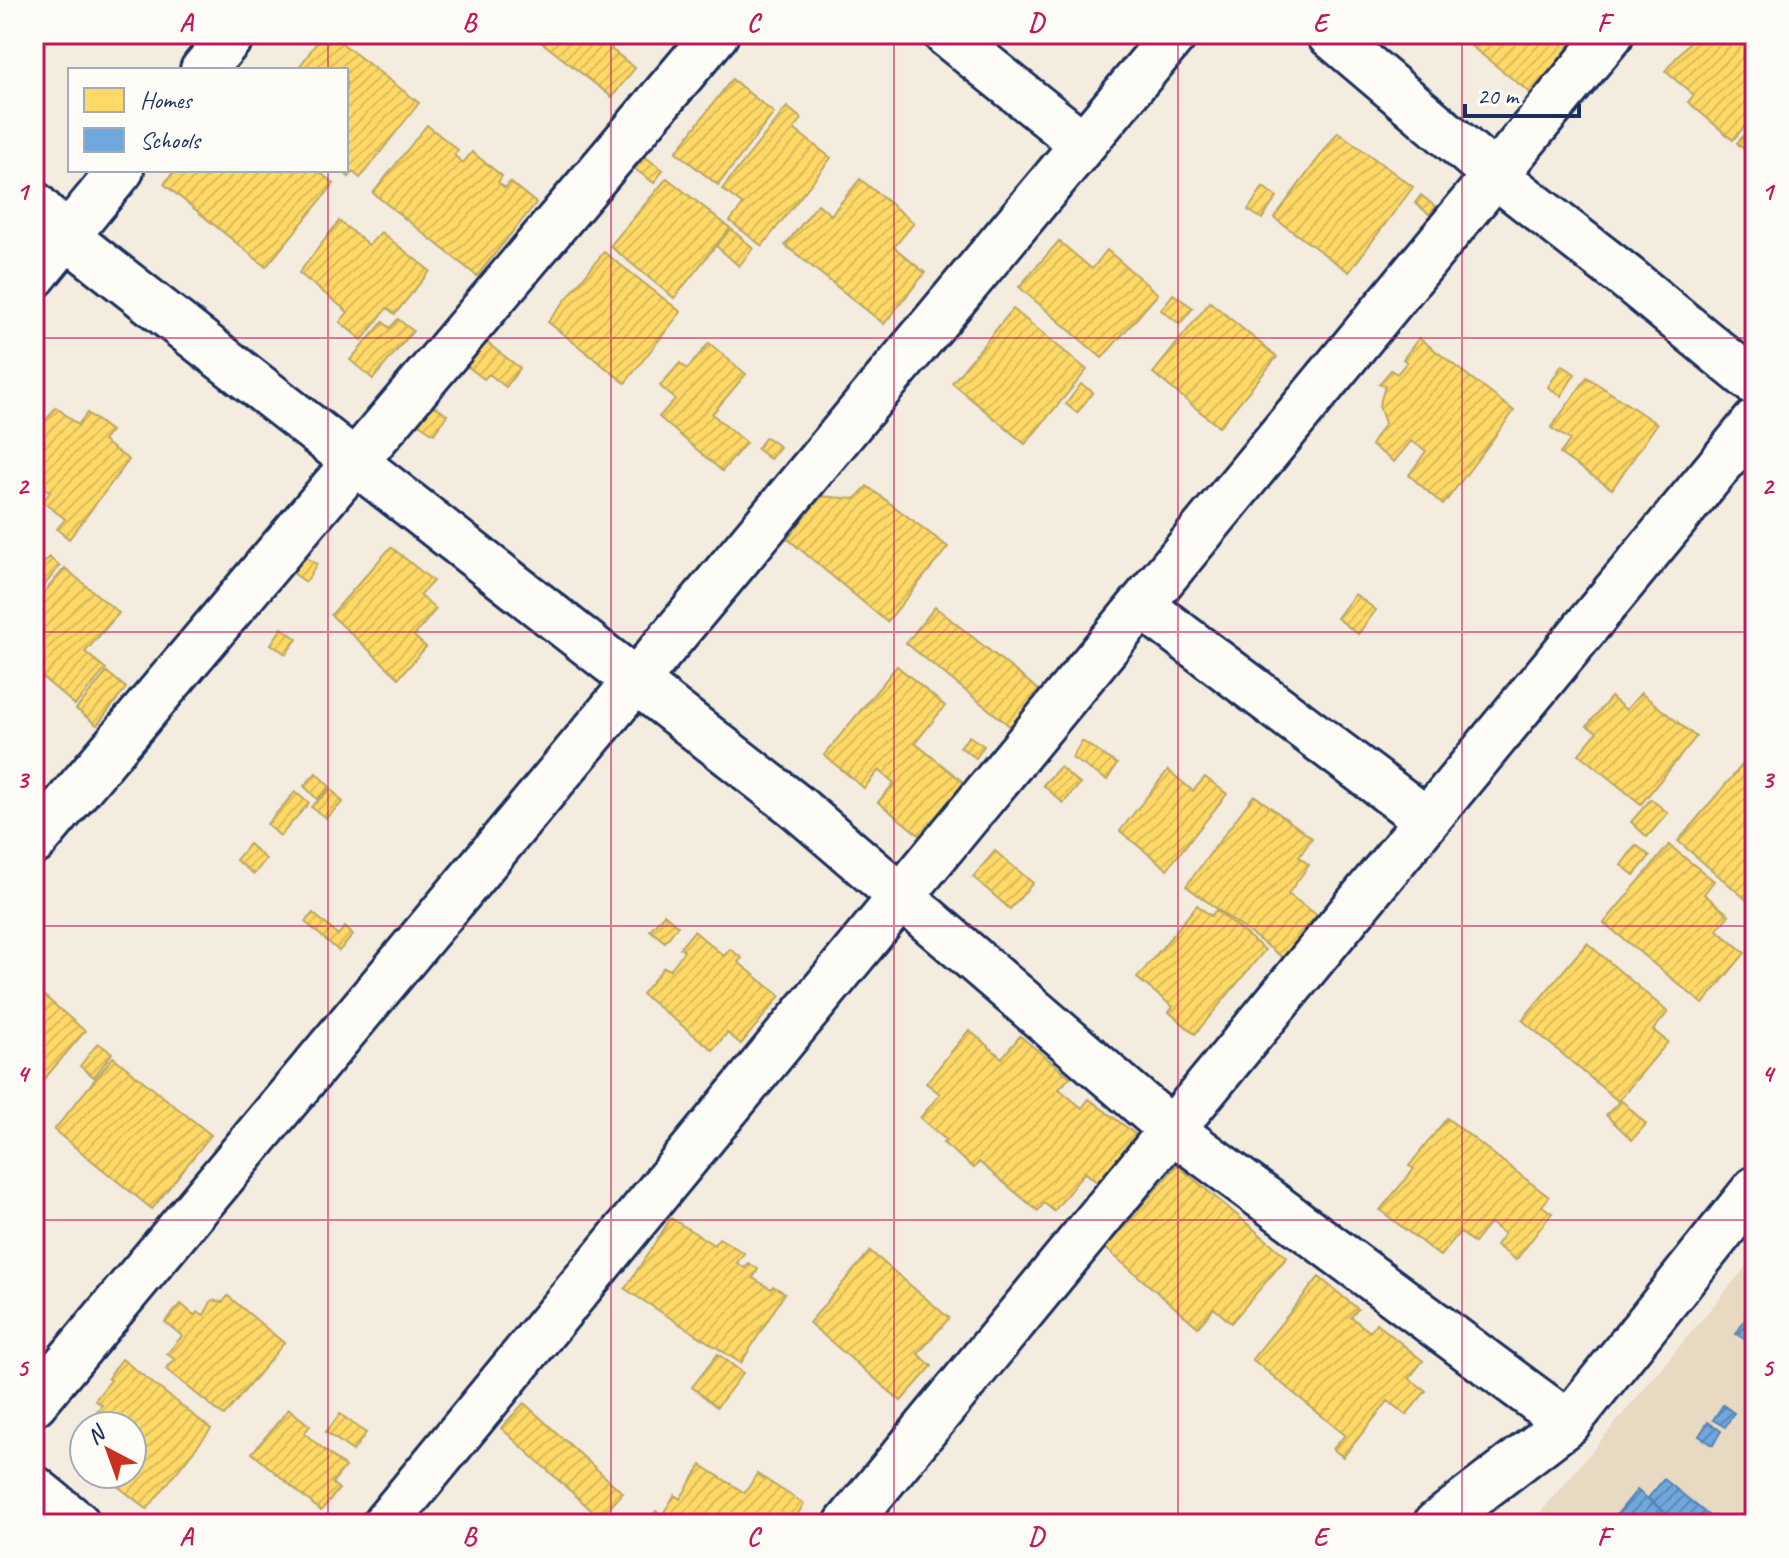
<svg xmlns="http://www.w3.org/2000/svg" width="1789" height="1558" viewBox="0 0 1789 1558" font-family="Caveat,sans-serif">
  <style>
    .built { fill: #e7d9c2 }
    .homes { fill: url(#homes-hatch); stroke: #bba664; stroke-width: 2 }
    .schools { fill: url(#schools-hatch); stroke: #5684b6; stroke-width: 2 }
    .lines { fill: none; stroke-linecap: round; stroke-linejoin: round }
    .street-casing { stroke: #1b2f5e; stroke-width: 50 }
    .street { stroke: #fdfcf7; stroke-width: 44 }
    .grid { fill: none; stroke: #c2185b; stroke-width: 2; stroke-opacity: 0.55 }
    .neatline { fill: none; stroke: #c2185b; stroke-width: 3 }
    .grid-label { font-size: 26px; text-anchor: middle; font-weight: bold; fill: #c2185b }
  </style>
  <defs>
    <pattern id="homes-hatch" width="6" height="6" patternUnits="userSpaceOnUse" patternTransform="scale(2)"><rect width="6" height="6" fill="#ffd966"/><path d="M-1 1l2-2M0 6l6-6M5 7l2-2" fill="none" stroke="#dabb5b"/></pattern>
    <pattern id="schools-hatch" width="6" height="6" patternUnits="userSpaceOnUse" patternTransform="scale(2)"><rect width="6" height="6" fill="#6fa8dc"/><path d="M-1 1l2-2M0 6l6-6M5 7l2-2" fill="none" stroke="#5a89b6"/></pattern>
  </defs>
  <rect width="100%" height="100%" fill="#f3ecdf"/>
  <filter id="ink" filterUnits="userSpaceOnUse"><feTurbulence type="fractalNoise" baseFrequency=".0125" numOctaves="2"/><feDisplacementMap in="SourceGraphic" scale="16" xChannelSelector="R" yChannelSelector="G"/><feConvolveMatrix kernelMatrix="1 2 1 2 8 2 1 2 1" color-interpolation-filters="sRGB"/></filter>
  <g filter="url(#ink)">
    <path class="built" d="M1755 1256V1524H1531Z"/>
    <path class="homes" d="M323 34H330L419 103 360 178 353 172 349 177 340 170H346V70H297Z
      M531 34H623L611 49 635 68 612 97Z
      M1456 34H1592L1539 100Z
      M1696 34H1737L1745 41 1751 35 1755 38V114L1733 140 1688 102 1694 95 1665 71Z
      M732 79 774 113 718 185 676 152Z
      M787 107 802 119 794 129 831 158 762 246 730 221 743 205 722 189Z
      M1755 123V139L1745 150 1737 143Z
      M427 125 458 150 454 155 463 163 472 152 502 176 498 182 505 188 510 182 536 203 477 276 373 193Z
      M1338 132 1413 187 1349 272 1274 218Z
      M644 156 663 170 654 183 635 169Z
      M175 170H317L334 184 266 267 164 184Z
      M667 178 730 228 674 298 610 246Z
      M860 179 914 223 894 247 925 273 884 324 785 245 818 204 831 215Z
      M1263 187 1277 197 1262 219 1248 210Z
      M1421 195 1436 207 1429 214 1415 203Z
      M339 221 369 245 381 232 430 271 395 314 387 308 362 340 340 322 348 312 299 273Z
      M731 229 753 248 739 266 716 246Z
      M1059 241 1092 269 1107 250 1158 294 1102 358 1019 287Z
      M604 252 681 312 625 383 548 322Z
      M1173 294 1193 308 1180 324 1161 310Z
      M1210 302 1277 357 1219 427 1153 373Z
      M1013 309 1087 370 1025 444 952 383Z
      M398 319 413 331 373 379 350 360 383 322 390 328Z
      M1419 338 1514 411 1443 505 1409 475 1426 451 1411 441 1394 462 1371 445 1385 423 1379 406 1385 386 1379 384 1391 370 1397 374 1407 362 1403 359Z
      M486 342 520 368 506 387 489 374 484 379 467 366Z
      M709 343 746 374 712 414 746 443 722 471 659 417 675 399 660 386 680 363 687 369Z
      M1562 365 1575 374 1561 396 1548 387Z
      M1587 377 1657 424 1612 489 1560 454 1570 440 1551 428Z
      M1081 384 1093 392 1077 413 1066 404Z
      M431 403 447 415 434 434 417 423Z
      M56 407 78 425 87 413 111 431 103 441 129 460 69 539 57 529 65 519 43 502 50 492 40 484 34 492V436Z
      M766 437 780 447 770 459 757 449Z
      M867 486 948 547 887 622 788 539 820 496 855 499Z
      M391 547 433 581 420 595 436 609 414 636 426 647 399 678 331 615Z
      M297 552 317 564 306 582 286 568Z
      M49 557 60 566 34 598V574Z
      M65 568 119 613 85 652 106 669 75 705 34 670V604Z
      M1355 594 1376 610 1358 634 1337 618Z
      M935 607 1045 695 1016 731 906 643Z
      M282 628 297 639 286 654 271 644Z
      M897 666 945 706 915 743 968 786 924 839 878 802 894 783 879 770 864 788 824 755Z
      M107 672 126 688 97 725 76 709Z
      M1641 693 1696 737 1641 804 1579 754 1597 732 1587 726 1611 697 1626 710Z
      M969 736 984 746 976 758 960 747Z
      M1082 741 1117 764 1107 780 1072 758Z
      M1743 764 1755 775V907L1678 841Z
      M1060 767 1080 784 1063 803 1043 785Z
      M1168 770 1193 791 1205 777 1227 794 1167 869 1120 831Z
      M316 773 330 787 317 799 304 786Z
      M331 789 343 802 326 818 311 807Z
      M295 792 309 803 280 836 267 824Z
      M1254 795 1312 838 1299 857 1309 865 1288 894 1317 915 1285 959 1186 886Z
      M1651 799 1668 813 1647 837 1631 822Z
      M249 844 266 859 254 874 236 860Z
      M1636 845 1650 856 1634 875 1621 865Z
      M1669 845 1714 881 1704 894 1729 915 1717 930 1745 953 1703 1004 1604 923Z
      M995 851 1033 883 1010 909 973 877Z
      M1197 905 1211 916 1216 910 1265 950 1195 1034 1169 1012 1173 1007 1137 978Z
      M313 913 338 935 345 927 353 935 339 951 305 922Z
      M664 914 678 926 665 942 650 930Z
      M694 931 724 956 730 949 742 958 738 962 780 996 741 1044 727 1033 713 1050 642 994 664 967 670 970 684 951 680 948Z
      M1587 943 1668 1012 1653 1030 1668 1042 1618 1101 1522 1020Z
      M34 987 85 1031 34 1091Z
      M969 1030 1002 1058 1020 1036 1070 1077 1059 1089 1082 1108 1089 1099 1143 1140 1113 1176 1107 1171 1098 1183 1085 1172 1054 1211 1044 1203 1038 1211 979 1162 974 1168 943 1143 946 1140 920 1118 940 1094 926 1083Z
      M98 1043 112 1053 94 1077 80 1066Z
      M113 1057 211 1135 152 1209 54 1130Z
      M1621 1100 1646 1124 1632 1140 1606 1115Z
      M1447 1118 1549 1197 1542 1206 1552 1213 1516 1260 1496 1245 1504 1234 1490 1223 1474 1243 1460 1232 1440 1256 1380 1210 1414 1169 1409 1166Z
      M1177 1165 1287 1257 1231 1323 1214 1308 1198 1327 1105 1248Z
      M671 1218 714 1245 719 1238 744 1253 737 1263 745 1268 748 1263 758 1269 753 1278 771 1289 773 1286 785 1293 741 1363 625 1289Z
      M870 1251 949 1318 918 1354 932 1366 901 1401 809 1323Z
      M1319 1277 1358 1309 1351 1317 1370 1332 1376 1323 1423 1361 1409 1378 1426 1391 1406 1415 1388 1401 1343 1457 1333 1449 1345 1435 1252 1359Z
      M228 1296 284 1343 224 1416 166 1369 174 1359 167 1354 182 1336 165 1322 181 1304 194 1315 198 1312 204 1315 212 1300 223 1302Z
      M718 1354 743 1373 717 1407 692 1387Z
      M122 1359 211 1429 147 1509 102 1474H132V1426H85L102 1405 95 1400 111 1380 108 1378Z
      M524 1403 623 1493 600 1518 501 1428Z
      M289 1409 310 1426 304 1433 345 1467 332 1483 339 1489 321 1511 252 1453Z
      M340 1414 366 1433 353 1451 326 1432Z
      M84 1427V1460L75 1453 80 1447 72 1441Z
      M701 1465 745 1493 757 1474 804 1504 791 1524H683L664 1512 675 1495 680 1499Z
      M656 1511 673 1524H647Z"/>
    <path class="schools" d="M1753 1307 1755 1327 1746 1340 1736 1334Z
      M1723 1405 1734 1413 1725 1427 1713 1420Z
      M1708 1422 1721 1431 1713 1445 1699 1436Z
      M1664 1479 1719 1524H1680L1648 1498Z
      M1637 1490 1678 1524H1609Z"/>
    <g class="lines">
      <defs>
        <path id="street" d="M946 34 1083 144
          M1329 34 1495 175 1626 277 1755 383
          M203 70 233 34
          M34 204 67 237 797 807 1172 1130 1568 1423
          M34 276 121 170
          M1141 605 1427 820
          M34 842 716 34
          M34 1403 1175 34
          M34 1488 78 1524
          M385 1524 1611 34
          M847 1524 1755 422
          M1436 1524 1568 1423 1755 1189"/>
      </defs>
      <use href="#street" class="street-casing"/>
      <use href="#street" class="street"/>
    </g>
  </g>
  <path class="grid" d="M328 34V70M611 34V1524M894 34V1524M1178 34V1524M1462 34V1524M328 170V1524M34 338H1755M34 632H1755M34 926H1755M34 1220H1755"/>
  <rect width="1789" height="1558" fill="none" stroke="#fdfcf7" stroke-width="88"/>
  <rect x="68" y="68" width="280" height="104" fill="#fdfcf7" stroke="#a3aaba" stroke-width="2"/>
  <rect x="84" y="88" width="40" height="24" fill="#ffd966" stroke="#a3aaba" stroke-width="2"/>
  <text x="140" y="108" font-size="24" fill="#1b2f5e">Homes</text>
  <rect x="84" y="128" width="40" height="24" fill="#6fa8dc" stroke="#a3aaba" stroke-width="2"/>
  <text x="140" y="148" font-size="24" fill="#1b2f5e">Schools</text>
  <g transform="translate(108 1450) rotate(319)"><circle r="38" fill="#fdfcf7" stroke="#a3aaba" stroke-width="2"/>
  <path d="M0-6L14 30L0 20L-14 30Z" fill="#c8321e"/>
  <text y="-12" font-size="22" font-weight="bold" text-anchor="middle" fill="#1b2f5e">N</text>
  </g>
  <path d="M1465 104v12h114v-12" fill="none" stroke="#1b2f5e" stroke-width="4"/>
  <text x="1477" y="104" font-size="24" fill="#1b2f5e" stroke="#fdfcf7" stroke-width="6" paint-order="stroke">20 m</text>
  <rect x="44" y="44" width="1701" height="1470" class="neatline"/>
  <g class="grid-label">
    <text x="186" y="31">A</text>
    <text x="469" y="31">B</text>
    <text x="753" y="31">C</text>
    <text x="1036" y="31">D</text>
    <text x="1320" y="31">E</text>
    <text x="1603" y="31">F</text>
    <text x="22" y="200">1</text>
    <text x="1767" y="200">1</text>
    <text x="22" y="494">2</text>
    <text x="1767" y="494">2</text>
    <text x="22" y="788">3</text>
    <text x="1767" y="788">3</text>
    <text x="22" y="1082">4</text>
    <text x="1767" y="1082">4</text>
    <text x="22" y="1376">5</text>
    <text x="1767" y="1376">5</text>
    <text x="186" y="1545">A</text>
    <text x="469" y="1545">B</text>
    <text x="753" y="1545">C</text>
    <text x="1036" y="1545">D</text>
    <text x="1320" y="1545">E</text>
    <text x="1603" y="1545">F</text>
  </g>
</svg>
